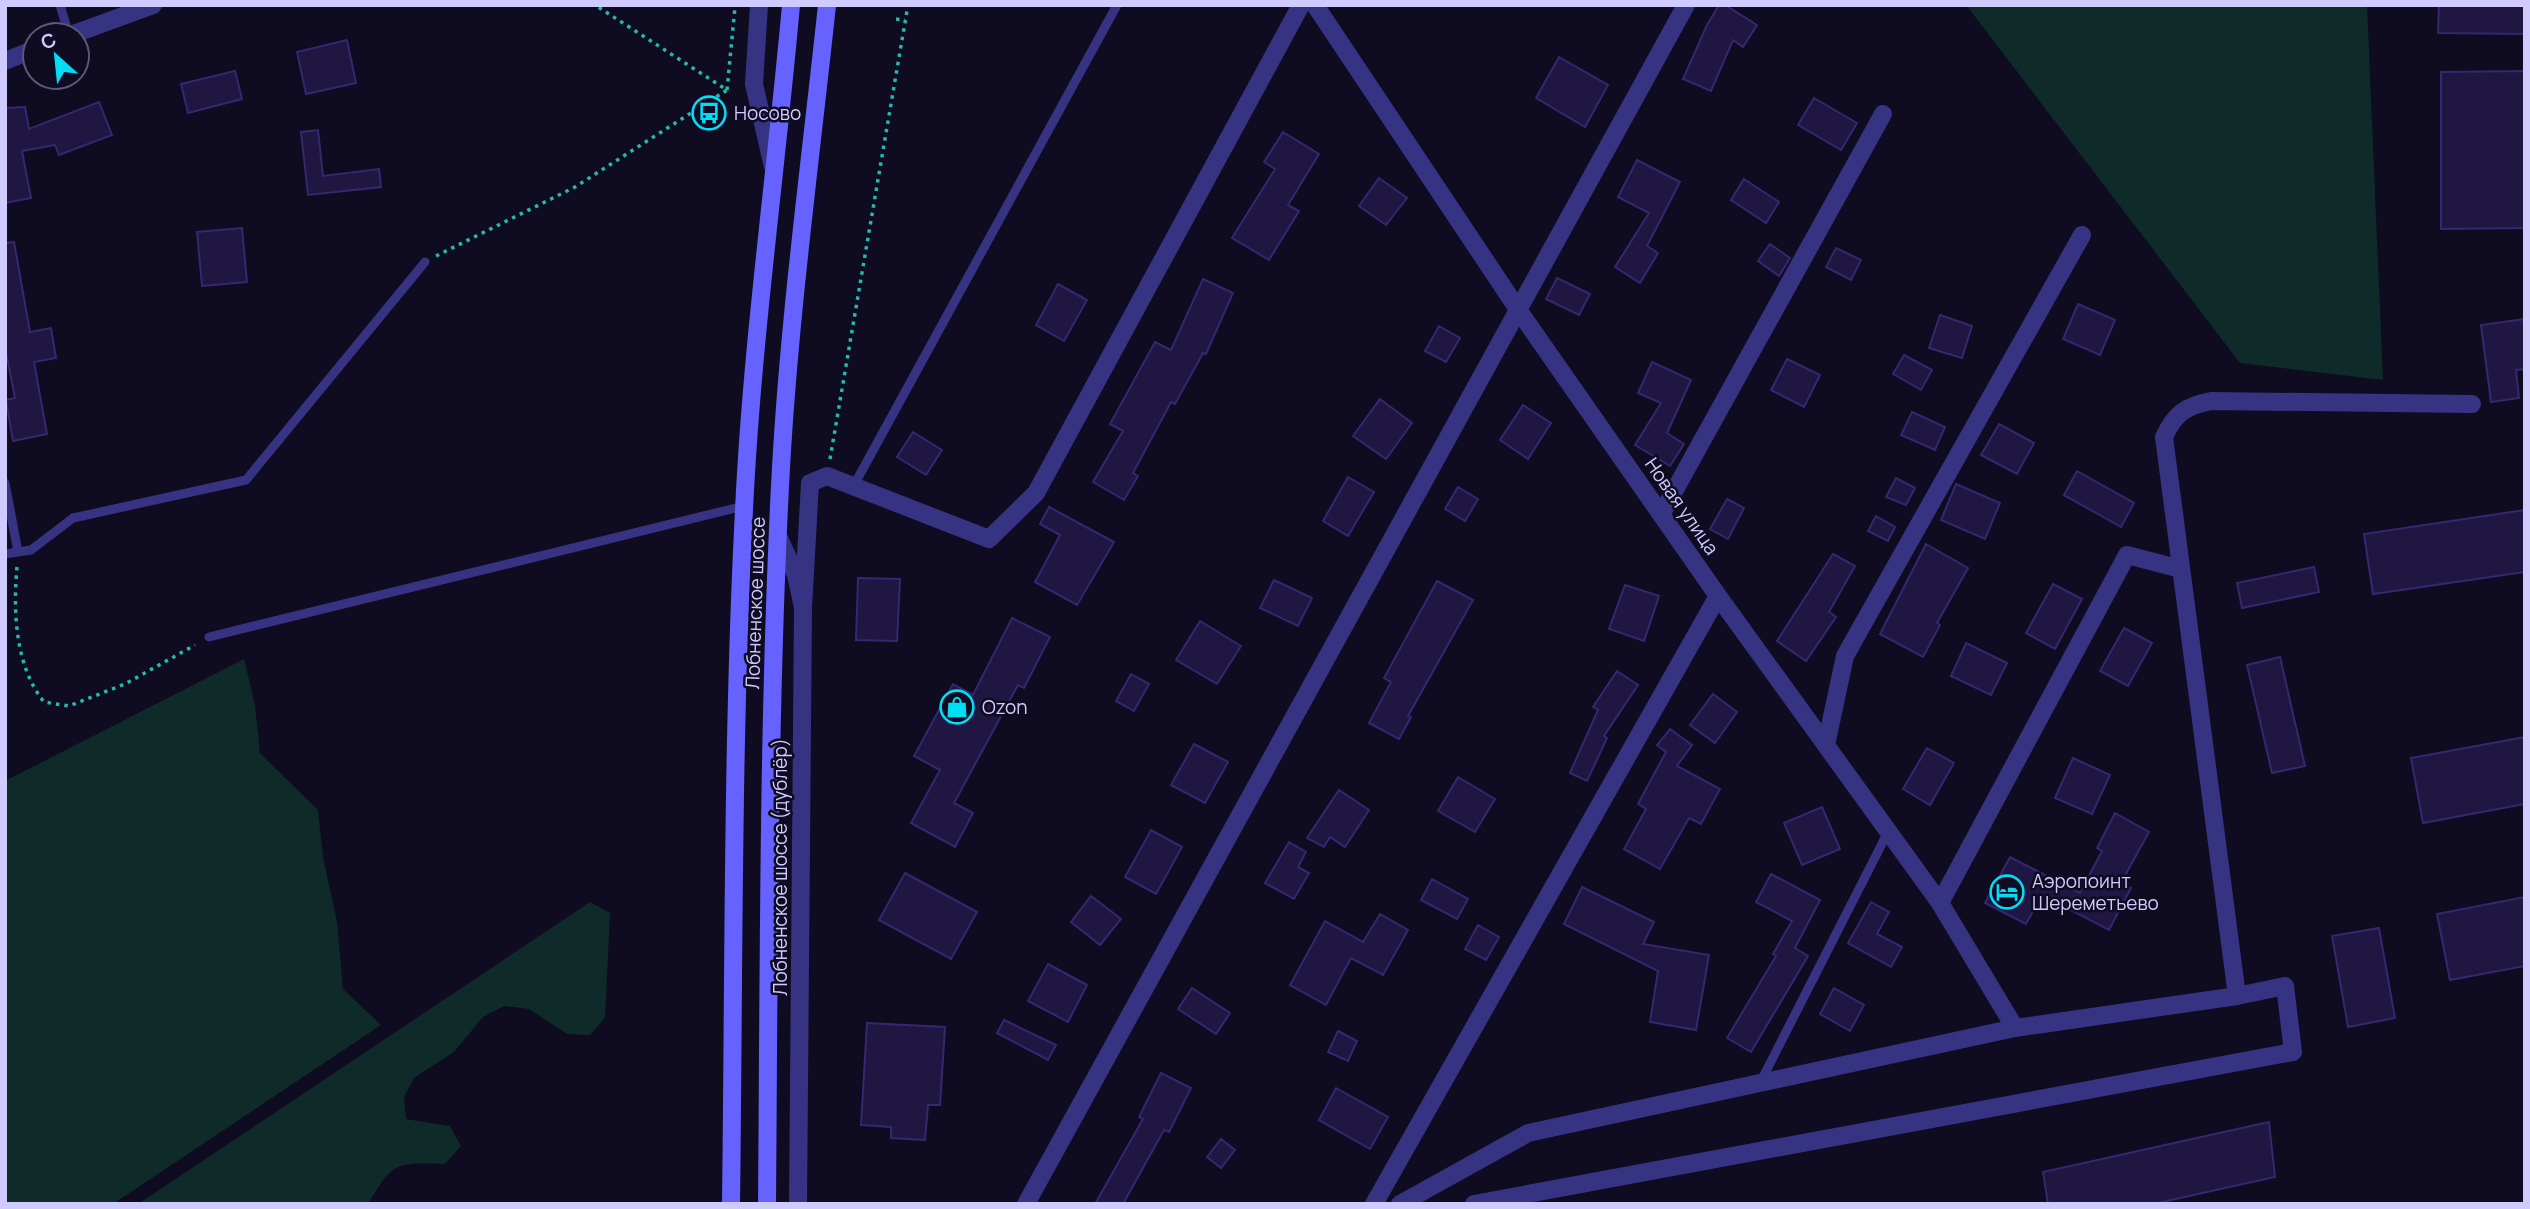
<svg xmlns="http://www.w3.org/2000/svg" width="2530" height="1209" viewBox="0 0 2530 1209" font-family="Manrope,sans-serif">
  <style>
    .green { fill: #0e2a29 }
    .building { fill: #1f1642; stroke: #352770; stroke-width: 2 }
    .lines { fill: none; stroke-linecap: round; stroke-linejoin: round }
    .path { stroke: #26b7ae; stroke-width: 3.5; stroke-dasharray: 3.5 5; stroke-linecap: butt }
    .service { stroke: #363382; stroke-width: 9 }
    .minor { stroke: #363382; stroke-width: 18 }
    .tertiary { stroke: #363382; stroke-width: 18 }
    .secondary { stroke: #6562ff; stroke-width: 18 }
    .labels { text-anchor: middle; stroke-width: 5; stroke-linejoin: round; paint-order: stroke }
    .poi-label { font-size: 19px; fill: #d0cbff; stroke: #0f0b20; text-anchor: start }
    .street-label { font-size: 19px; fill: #d0cbff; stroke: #0f0b20 }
  </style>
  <rect width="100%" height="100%" fill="#0f0b20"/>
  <path class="green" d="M1966 5H2367L2383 380 2240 363Z
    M244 659 255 705 260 753 318 810 323 857 337 922 343 989 381 1025 113 1204H5V781Z
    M590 902 610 913 605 1018 590 1035 567 1034 529 1009 504 1006 483 1017 454 1052 415 1077 404 1097 406 1119 450 1126 461 1146 445 1164C396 1163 394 1160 368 1204H138Z"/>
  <path class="building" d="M1719 5H1725L1757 25 1743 47 1733 40 1711 91 1683 79 1707 25Z
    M2439 5H2525V34L2438 33Z
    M347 40 356 83 306 94 297 52Z
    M1559 57 1608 85 1585 127 1536 98Z
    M235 71 242 99 188 113 181 84Z
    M2525 71V228L2441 229V72Z
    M1814 98 1857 123 1841 150 1798 125Z
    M99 102 112 135 59 155 55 145 22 151 31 198 5 203V108L25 107 29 129Z
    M318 130 323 176 379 169 381 187 308 195 301 132Z
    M1283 132 1319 154 1288 205 1299 211 1269 260 1232 238 1275 169 1264 162Z
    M1637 160 1680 182 1647 246 1658 253 1640 283 1615 267 1649 213 1618 197Z
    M1379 178 1407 198 1386 225 1359 206Z
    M1744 179 1779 202 1766 223 1731 200Z
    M242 228 247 282 202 286 197 232Z
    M14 242 30 332 51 328 56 358 34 362 47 434 13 441 6 400 15 398 5 347V243Z
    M1770 244 1790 258 1779 276 1758 261Z
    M1836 248 1861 260 1851 280 1826 267Z
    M1557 278 1590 294 1579 315 1546 299Z
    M1203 279 1233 293 1206 354 1203 353 1175 404 1171 402 1133 473 1138 476 1124 500 1093 482 1123 431 1110 424 1155 342 1171 350Z
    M1058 284 1087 300 1064 341 1036 325Z
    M2078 304 2115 320 2100 355 2063 339Z
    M1940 315 1972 326 1962 358 1929 348Z
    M2525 319V369L2516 370 2519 398 2491 402 2481 325Z
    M1439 326 1460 338 1446 362 1425 351Z
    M1904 355 1932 370 1921 390 1893 374Z
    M1787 359 1820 375 1804 407 1771 390Z
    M1652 362 1691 380 1667 433 1684 444 1670 466 1635 445 1661 403 1638 393Z
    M1380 399 1412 423 1386 459 1353 436Z
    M1523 405 1551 423 1528 459 1500 440Z
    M1912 412 1945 427 1935 450 1901 435Z
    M1999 424 2034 443 2017 474 1981 455Z
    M913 432 942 450 926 475 897 457Z
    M2077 471 2134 503 2121 527 2064 495Z
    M1348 477 1374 492 1348 536 1323 521Z
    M1896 478 1915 488 1906 505 1886 497Z
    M1956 484 2000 503 1985 539 1941 520Z
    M1458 487 1478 499 1465 521 1445 509Z
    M1727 499 1744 508 1728 539 1710 529Z
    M1049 507 1114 542 1077 605 1035 582 1060 535 1040 524Z
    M2525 510V572L2373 594 2364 534Z
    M1876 516 1895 527 1888 541 1868 531Z
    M1926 544 1968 568 1937 623 1940 625 1923 657 1880 634Z
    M1833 554 1855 566 1829 612 1836 617 1806 661 1777 641Z
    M2314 567 2319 592 2242 608 2237 583Z
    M858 578 900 579 897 641 856 640Z
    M1274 580 1312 598 1298 626 1260 608Z
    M1437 581 1473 600 1408 716 1411 717 1399 739 1369 723 1391 682 1384 678Z
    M2053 584 2082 599 2055 649 2026 633Z
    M1625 585 1659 596 1644 641 1609 629Z
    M1012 618 1050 637 1024 688 1018 685 954 803 973 813 955 847 911 823 940 770 914 756 953 684 973 695Z
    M1200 621 1241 646 1217 684 1176 660Z
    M2124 628 2152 643 2128 686 2100 671Z
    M1966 643 2007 663 1991 695 1951 676Z
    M2280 657 2305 766 2272 773 2247 665Z
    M1617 671 1638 685 1604 736 1607 738 1587 781 1570 773 1598 710 1593 707Z
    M1131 674 1149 684 1134 711 1116 701Z
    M1713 694 1737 712 1715 743 1690 725Z
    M1670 729 1692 745 1677 766 1720 789 1701 824 1689 818 1660 869 1624 849 1646 809 1638 804 1666 752 1657 745Z
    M2525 737V804L2423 823 2411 758Z
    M1194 744 1228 762 1205 803 1171 785Z
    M1927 748 1954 763 1930 805 1903 789Z
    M2073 758 2110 775 2092 814 2055 798Z
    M1458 777 1495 799 1475 832 1438 811Z
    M1339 790 1369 810 1345 847 1330 837 1324 847 1307 838Z
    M1822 807 1840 849 1802 865 1784 823Z
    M2115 813 2149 832 2121 883 2131 888 2109 930 2042 895 2026 924 1985 903 2010 857 2080 893 2102 851 2097 848Z
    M1151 830 1182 847 1156 894 1125 877Z
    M1289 842 1306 852 1298 867 1309 873 1294 899 1265 883Z
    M905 873 977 912 951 959 879 920Z
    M1771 874 1820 900 1795 948 1808 956 1751 1052 1727 1038 1776 956 1773 954 1792 921 1756 902Z
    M1432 879 1468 899 1457 919 1421 900Z
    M1582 887 1654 922 1643 944 1709 955 1696 1030 1650 1022 1658 971 1564 924Z
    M1091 896 1121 919 1100 945 1071 922Z
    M2525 897V966L2450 980 2437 914Z
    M1871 902 1889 912 1877 934 1902 947 1891 967 1848 943Z
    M1380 914 1408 930 1383 975 1351 958 1326 1005 1290 985 1325 921 1363 942Z
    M1478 925 1499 937 1486 960 1465 949Z
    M2379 928 2395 1018 2348 1027 2332 936Z
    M1048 964 1087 985 1068 1022 1028 1001Z
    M1192 988 1230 1013 1216 1034 1178 1009Z
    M1834 988 1864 1005 1850 1031 1820 1014Z
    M1004 1020 1056 1045 1048 1060 997 1033Z
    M867 1023 945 1027 940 1105H928L925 1140 891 1138V1127L861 1125Z
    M1338 1031 1357 1041 1348 1061 1328 1052Z
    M1161 1073 1191 1088 1169 1132 1164 1130 1123 1204H1095L1143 1119 1139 1117Z
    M1336 1088 1388 1117 1370 1149 1319 1120Z
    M2269 1122 2275 1177 2153 1204H2048L2043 1172Z
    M1221 1139 1235 1150 1221 1168 1207 1157Z"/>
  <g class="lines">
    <path class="path" d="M896 19 905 20
      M727 90 735 7
      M436 256 575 187 727 90 595 5
      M830 459 908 5
      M17 567C13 611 15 666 44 702L69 706 125 684 195 645"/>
    <path class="service" d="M60 5 69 35
      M5 483 18 552
      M853 487 1117 5
      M5 554 31 550 73 518 246 480 425 262
      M209 637 744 506
      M1760 1083 1888 832"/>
    <path class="minor" d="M1315 5 1519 311 1718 596 1940 903 2015 1028
      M1662 513 1883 114
      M778 536 796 575 803 608 798 1204
      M803 608 810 483 827 476 989 539 1036 493 1301 5
      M1826 745 1845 656 2082 235
      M1940 903 2127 555 2181 569
      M1026 1204 1686 5
      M1374 1204 1718 596
      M1400 1204 1528 1133 2015 1028 2237 996
      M1474 1204 2293 1052 2285 986 2237 996 2164 437C2175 413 2186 406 2211 401L2472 404"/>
    <path class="tertiary" d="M759 5 754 84 773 167
      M71 35 153 5
      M5 61 35 49"/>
    <path class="secondary" d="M731 1204C734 973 732 741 744 510 752 341 776 173 791 5
      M767 1204C769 964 768 725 780 486 788 325 810 165 827 5"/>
  </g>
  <defs>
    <symbol id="bus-ring" viewBox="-11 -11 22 22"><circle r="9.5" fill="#0f0b20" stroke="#00def6" stroke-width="1.5"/><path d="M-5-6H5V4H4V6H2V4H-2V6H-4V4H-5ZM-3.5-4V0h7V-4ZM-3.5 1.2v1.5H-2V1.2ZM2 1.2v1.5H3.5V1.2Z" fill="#00def6"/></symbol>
    <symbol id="shop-ring" viewBox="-11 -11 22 22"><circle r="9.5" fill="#0f0b20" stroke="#00def6" stroke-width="1.5"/><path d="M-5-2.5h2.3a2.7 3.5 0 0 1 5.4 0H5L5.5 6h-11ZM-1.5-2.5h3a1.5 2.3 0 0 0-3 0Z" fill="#00def6"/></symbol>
    <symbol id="hotel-ring" viewBox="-11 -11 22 22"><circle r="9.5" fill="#0f0b20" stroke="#00def6" stroke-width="1.5"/><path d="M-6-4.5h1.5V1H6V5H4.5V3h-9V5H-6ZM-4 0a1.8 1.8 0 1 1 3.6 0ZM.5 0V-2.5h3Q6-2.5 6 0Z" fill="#00def6"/></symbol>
  </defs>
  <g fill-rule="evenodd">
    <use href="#bus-ring" x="690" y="94" width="38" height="38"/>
    <use href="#shop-ring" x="938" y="688" width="38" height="38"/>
    <use href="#hotel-ring" x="1988" y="873" width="38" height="38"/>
  </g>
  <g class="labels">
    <g class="poi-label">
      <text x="734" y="120">Носово</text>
      <text x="982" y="714">Ozon</text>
      <text x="2032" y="888">Аэропоинт<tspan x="2032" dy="22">Шереметьево</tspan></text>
    </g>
    <g class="street-label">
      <text transform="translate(1682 506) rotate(55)" y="7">Новая улица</text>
      <text transform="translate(755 603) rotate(-88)" y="7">Лобненское шоссе</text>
      <text transform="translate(780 867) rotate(-90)" y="7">Лобненское шоссе (дублёр)</text>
    </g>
  </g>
  <rect width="2530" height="1209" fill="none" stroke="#d0cbff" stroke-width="14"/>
  <g transform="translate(56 56) rotate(333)"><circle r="33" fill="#0f0b20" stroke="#5c5879" stroke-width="2"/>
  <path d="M0-5L12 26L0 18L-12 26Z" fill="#00def6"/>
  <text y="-10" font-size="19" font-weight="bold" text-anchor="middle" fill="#d0cbff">С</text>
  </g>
</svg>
